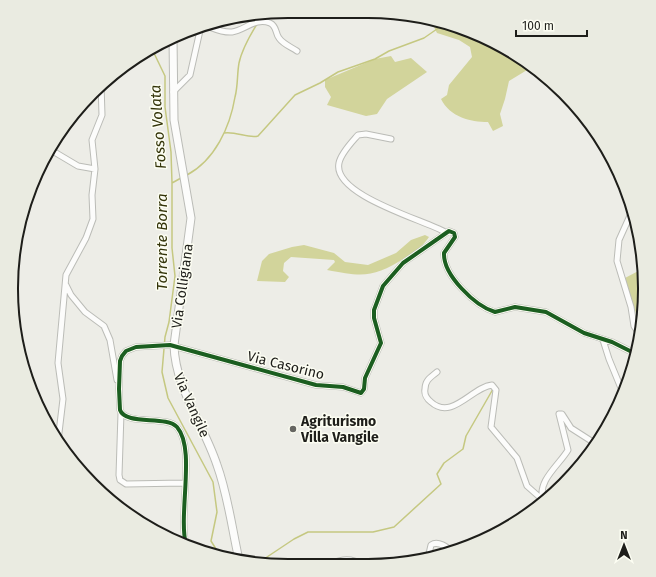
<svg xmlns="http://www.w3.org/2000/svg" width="656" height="577" viewBox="0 0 656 577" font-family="'Fira Sans',sans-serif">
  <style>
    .forest { fill: #d2d49b }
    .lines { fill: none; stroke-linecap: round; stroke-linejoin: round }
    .stream { stroke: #c5c881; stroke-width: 1.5 }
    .street-casing { stroke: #bbbcb7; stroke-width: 7 }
    .secondary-casing { stroke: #bbbcb7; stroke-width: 9 }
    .street { stroke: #fcfcfb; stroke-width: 5 }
    .secondary { stroke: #fcfcfb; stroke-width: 7 }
    .cycleway-casing { stroke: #fcfdf2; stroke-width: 6 }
    .cycleway { stroke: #1b5e20; stroke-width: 4 }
    .poi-dot { fill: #666662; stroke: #fcfdf2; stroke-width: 1.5 }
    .labels { text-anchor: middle; stroke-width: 3; stroke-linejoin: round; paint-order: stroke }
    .street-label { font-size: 14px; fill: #1e1e1a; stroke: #fcfdf2 }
    .poi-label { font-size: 14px; font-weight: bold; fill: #1e1e1a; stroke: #fcfdf2; text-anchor: start }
    .water-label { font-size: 15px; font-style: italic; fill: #323308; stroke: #fcfdf2 }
    .rim { fill: none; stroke: #1e1e1a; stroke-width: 2 }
  </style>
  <rect width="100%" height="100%" fill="#edede7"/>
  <path class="forest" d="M433 21 506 48 532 67 509 81 505 99 500 114 503 126 493 131 488 122C470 122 450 117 441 99L447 95 449 85 472 57 470 47 459 40 437 33 432 23Z
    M391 56 395 62 411 58 427 72 387 99 377 114 366 116 327 105 331 97 325 87V80L375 59Z
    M425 235 429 237C423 246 416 251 406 257 374 278 363 277 327 270L335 262 334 260 291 257 284 263 283 271 289 277 285 282 257 281 262 261 269 254 292 247 304 245 334 253 345 262 368 265 396 253 411 240Z
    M644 268 643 324 641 330 625 278Z"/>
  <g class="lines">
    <path class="stream" d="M260 20 263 14
      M152 49 165 76V107L171 152 172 183
      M224 133C236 131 249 139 258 136L295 95 320 83 338 72 375 59 389 51 424 38 437 29 441 24
      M187 175C215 160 230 127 235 97 238 86 237 74 239 63 242 49 249 37 257 24
      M181 178 172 183V248L175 276 169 322 165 337 162 372 168 398 213 482 217 512 211 541 221 557
      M258 563 294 539 308 532H373L394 527 441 484 437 474 444 463 463 449 466 436 493 389"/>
    <defs>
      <path id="street" d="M204 25C213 28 222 33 232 32 245 30 256 17 270 23 277 26 275 33 279 38 283 44 291 47 297 51
        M173 92 190 75 201 26
        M391 139 366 134 358 135C352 142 341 153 339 163 332 195 424 220 445 232
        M51 150 78 166 95 169
        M633 209 619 240 617 261 631 307 634 326 640 335
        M66 285 71 295 85 312 104 326 110 340 117 380
        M603 340 609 359 623 393
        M437 372C431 377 425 380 425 389 424 394 427 399 431 402 452 421 472 387 492 385L496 390 491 427 517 458 527 486 544 501
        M121 413 119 475 120 480 126 484 184 483
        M58 441 63 399 58 363 66 275 86 238 93 219 92 195 95 169 92 140 102 115 101 84
        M543 499C537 481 560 464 568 450L559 414H562L571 428 596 444
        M186 545C178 513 196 449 177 427 166 415 126 426 120 410L119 389 120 361 122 356 126 351 136 347 170 345 316 385 343 387 361 393 364 389 365 378 381 343 374 318V310L383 286 403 263 449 231 454 233 455 237 444 253C443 275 475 306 495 312L515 307 546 312 584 333 612 342 636 354
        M428 558 431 545C438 540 447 547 453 552
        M325 565C341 560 348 556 364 565"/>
      <path id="secondary" d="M173 37 174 120 191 218 174 345C175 388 204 425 217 465 228 495 232 529 239 560"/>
    </defs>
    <use href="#street" class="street-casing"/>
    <use href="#secondary" class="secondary-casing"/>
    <use href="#street" class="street"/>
    <use href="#secondary" class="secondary"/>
    <defs>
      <path id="cycleway" d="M186 545C178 513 196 449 177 427 166 415 126 426 120 410L119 389 120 361 122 356 126 351 136 347 170 345 316 385 343 387 361 393 364 389 365 378 381 343 374 318V310L383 286 403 263 449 231 454 233 455 237 444 253C443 275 475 306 495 312L515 307 546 312 584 333 612 342 636 354"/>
    </defs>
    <use href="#cycleway" class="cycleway-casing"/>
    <use href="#cycleway" class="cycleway"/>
  </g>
  <circle class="poi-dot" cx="293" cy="429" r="4"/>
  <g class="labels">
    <g class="street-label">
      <text transform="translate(182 286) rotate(-82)" y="5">Via Colligiana</text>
      <text transform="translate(286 365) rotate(14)" y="5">Via Casorino</text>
      <text transform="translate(192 405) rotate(66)" y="5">Via Vangile</text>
    </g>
    <g class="poi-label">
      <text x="301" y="426">Agriturismo<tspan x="301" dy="16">Villa Vangile</tspan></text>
    </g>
    <g class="water-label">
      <text transform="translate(158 127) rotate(-94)" y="5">Fosso Volata</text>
      <text transform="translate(162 242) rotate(-90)" y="5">Torrente Borra</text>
    </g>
  </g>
  <path d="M0 0H656V577H0ZM288 18H368A270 270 0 0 1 638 288V289A270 270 0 0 1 368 559H288A270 270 0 0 1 18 289V288A270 270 0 0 1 288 18Z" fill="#eaebe1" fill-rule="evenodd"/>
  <path class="rim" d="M288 18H368A270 270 0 0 1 638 288V289A270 270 0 0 1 368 559H288A270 270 0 0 1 18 289V288A270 270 0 0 1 288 18Z"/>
  <g transform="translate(624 545)" stroke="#fcfdf2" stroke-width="3" paint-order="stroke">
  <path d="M0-3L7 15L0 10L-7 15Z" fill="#1e1e1a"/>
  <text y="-6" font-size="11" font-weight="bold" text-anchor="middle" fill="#1e1e1a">N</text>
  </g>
  <path d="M516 30v6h71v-6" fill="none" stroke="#1e1e1a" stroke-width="2"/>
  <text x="522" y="30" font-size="12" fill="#1e1e1a" stroke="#fcfdf2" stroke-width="3" paint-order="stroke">100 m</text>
</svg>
